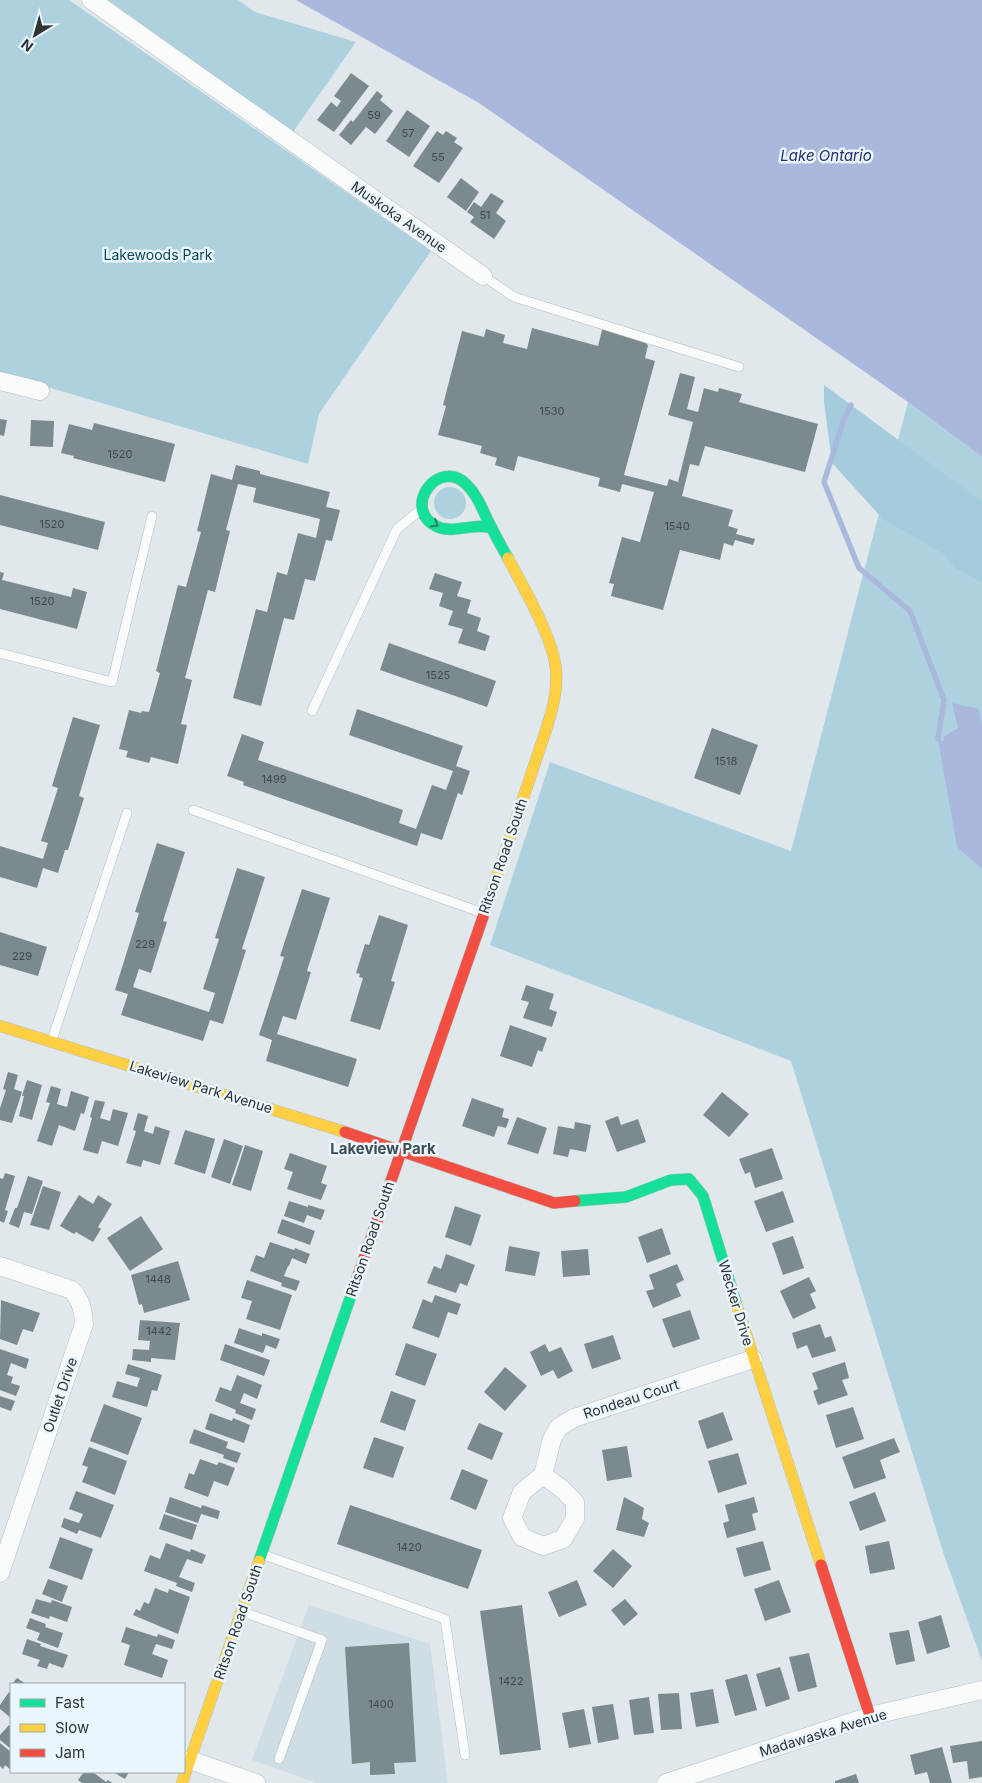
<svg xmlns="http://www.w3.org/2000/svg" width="982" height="1783" viewBox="0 0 982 1783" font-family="Inter,sans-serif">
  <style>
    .built { fill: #cedee4 }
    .green { fill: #aed1df }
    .forest { fill: #a4ccdc }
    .water { fill: #abb8dd }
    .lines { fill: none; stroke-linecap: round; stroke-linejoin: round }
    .stream { stroke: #abb8dd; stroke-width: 5.5 }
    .building { fill: #7b8a8d }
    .lane-casing { stroke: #b7bdc0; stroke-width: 10 }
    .street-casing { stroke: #b7bdc0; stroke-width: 19 }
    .fast-casing { stroke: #b7bdc0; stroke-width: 12 }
    .slow-casing { stroke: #b7bdc0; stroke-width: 12 }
    .jam-casing { stroke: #b7bdc0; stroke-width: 12 }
    .lane { stroke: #fafcfc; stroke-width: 9 }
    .street { stroke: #fafcfc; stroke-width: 18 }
    .fast { stroke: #16e098; stroke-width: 11 }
    .slow { stroke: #ffcf43; stroke-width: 11 }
    .jam { stroke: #f24e42; stroke-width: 11 }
    .oneway { stroke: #238162 }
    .labels { text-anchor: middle; stroke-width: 5; stroke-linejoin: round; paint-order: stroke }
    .number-label { font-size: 11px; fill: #41494b }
    .street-label { font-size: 14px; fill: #2e3335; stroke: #e9f7fd }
    .park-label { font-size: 14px; fill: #0c4659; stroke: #e9f7fd }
    .water-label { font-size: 15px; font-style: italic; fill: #24306d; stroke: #e9f7fd }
    .neighbourhood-label { font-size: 15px; font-weight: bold; fill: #414c51; stroke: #e9f7fd }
  </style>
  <rect width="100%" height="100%" fill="#e0e8eb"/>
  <path class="built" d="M309 1605 430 1644 448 1783H317L252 1760Z"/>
  <path class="green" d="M0 0H69L431 251 319 414 308 464 0 373Z
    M108 0H238L255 12 356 42 293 132Z
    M908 402 982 457V1661L944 1555 791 1061 490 945 550 762 791 851Z
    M434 503a16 16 0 1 1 32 0a16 16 0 1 1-32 0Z"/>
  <path class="forest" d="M824 385 982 502V582L955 568 944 554 883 519 832 463 824 402Z"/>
  <path class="water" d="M296 0H982V457L908 402 479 103Z
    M952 703 979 709 982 725V869L957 847 938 739 945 741 943 737 958 728Z"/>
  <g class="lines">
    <path class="stream" d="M851 405 844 419 824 482 859 568 910 611 944 700 938 739"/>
  </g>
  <path class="building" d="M351 73 369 86 334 132 317 120 331 102 337 107 341 101 334 96Z
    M377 91 383 96 380 100 393 111 375 134 366 127 351 145 339 135 351 120 353 122Z
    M407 110 430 126 409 157 386 141Z
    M437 131 443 135 446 131 457 138 454 142 463 148 439 183 413 166Z
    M461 178 479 192 466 211 447 197Z
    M491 193 504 201 496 213 506 221 494 239 470 222 474 217 467 212 474 202 481 207Z
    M603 326 634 335 648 345 645 358 655 361 624 475 667 486 669 479 678 482 693 422 668 415 680 373 695 377 687 409 698 412 704 388 718 392 719 388 742 394 739 402 818 424 805 472 705 446 699 466 690 464 682 496 733 510 728 526 738 529 736 534 755 539 753 545 735 540 733 546 724 543 720 560 680 550 663 610 611 596 614 584 609 583 622 537 640 542 654 492 622 484 620 492 598 486 600 478 518 456 514 471 495 465 497 458 480 453 482 446 438 435 446 406 443 405 462 331 484 337 486 329 505 335 503 343 527 349 532 328 598 346Z
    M0 419 7 420 4 436 0 435Z
    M31 420 54 421 53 447 30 446Z
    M94 423 175 444 165 482 73 458 74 456 61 453 69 424 92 430Z
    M236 465 260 471V474L330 492 326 507 340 510 332 541 326 540 315 581 305 579 294 620 284 618 261 706 233 698 256 609 267 612 277 572 287 575 298 533 316 538 320 519 253 502 256 488 238 484 226 530 230 531 215 592 208 590 185 678 192 680 181 724 187 725 178 764 151 757 149 763 126 757 128 751 119 749 129 710 141 713 142 711 149 712 160 673 156 671 178 585 186 587 201 532 197 531 211 474 232 480Z
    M0 495 105 522 98 550 0 525Z
    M0 572 4 573 2 580 71 597 73 588 87 592 77 629 0 609Z
    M435 573 462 582 457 596 471 600 467 613 481 618 477 631 490 636 485 651 458 643 463 629 448 625 453 611 439 606 443 593 429 589Z
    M389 643 496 681 487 707 380 670Z
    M357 709 463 746 456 766 470 771 462 795 458 793 442 840 421 833 417 846 243 785 244 782 227 776 242 734 264 742 258 760 403 810 399 823 416 829 432 785 446 790 453 771 349 735Z
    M73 717 100 725 79 796 84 798 68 850H65L58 873 43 868 37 888 0 877V846L43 859 48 843 41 841 58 788 52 786Z
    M712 728 758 745 740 795 694 778Z
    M157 843 185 852 163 921 167 922 151 973 139 969 133 987 209 1012 215 993 203 989 219 939 215 938 237 868 265 877 242 949 246 950 223 1024 210 1020 203 1041 121 1015 128 994 115 990 139 913 135 912Z
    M302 889 330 898 307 971 311 972 296 1020 283 1016 277 1034 357 1059 348 1087 266 1061 272 1040 259 1035 284 957 280 956Z
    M379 915 408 925 391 981 395 982 380 1030 350 1021 363 978 359 977 360 974 356 973 365 944 369 945Z
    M0 932 47 947 38 976 0 965Z
    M526 985 554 994 549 1009 557 1012 552 1027 523 1018 529 1002 521 1000Z
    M510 1025 547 1038 542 1052 538 1050 532 1067 500 1056Z
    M8 1072 18 1075 14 1089 22 1092 12 1123 0 1120V1108L6 1090 3 1089Z
    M27 1080 42 1085 32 1120 19 1116 24 1096H22Z
    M51 1086 61 1089 57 1104 67 1107 71 1091 89 1097 84 1114 81 1113 75 1131 59 1125 52 1146 37 1141 50 1103 46 1102Z
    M722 1092 749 1114 729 1137 703 1115Z
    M472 1098 504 1109 502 1117 509 1119 506 1128 498 1126 494 1137 462 1126Z
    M95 1100 105 1102 100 1118 110 1121 113 1109 128 1113 118 1146 102 1141 98 1154 83 1150 92 1118 90 1117Z
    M138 1113 148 1116 144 1131 153 1134 155 1126 170 1131 160 1165 143 1160 141 1167 126 1163 136 1131 133 1130Z
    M618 1116 621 1125 638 1119 646 1142 617 1152 605 1121Z
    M517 1117 547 1128 538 1154 507 1144Z
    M575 1122 591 1125 586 1152 570 1149 568 1157 553 1154 558 1126 574 1129Z
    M185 1130 215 1139 205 1174 174 1164Z
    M224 1139 243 1146 230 1184 211 1177Z
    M245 1145 263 1151 251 1191 232 1185Z
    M772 1148 783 1179 755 1188 750 1172 745 1174 739 1159Z
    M290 1153 327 1166 321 1183 327 1185 321 1200 287 1189 293 1172 284 1169Z
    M5 1173 15 1176 5 1210 8 1211 4 1223 0 1221V1178L3 1179Z
    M28 1176 43 1181 32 1214 24 1212 19 1228 9 1224 15 1208H17Z
    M43 1186 61 1192 49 1230 30 1225Z
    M783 1191 794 1222 766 1232 754 1201Z
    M79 1195 93 1204 98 1195 112 1204 98 1227 101 1229 93 1242 76 1232 74 1234 60 1226Z
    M289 1201 308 1207V1205L325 1210 321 1220 307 1215 304 1223 284 1216Z
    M455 1206 481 1215 471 1246 445 1237Z
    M141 1216 163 1249 130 1271 107 1238Z
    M282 1219 315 1231 310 1245 277 1233Z
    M662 1228 671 1254 647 1263 638 1237Z
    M793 1236 804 1268 783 1275 772 1243Z
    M270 1242 294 1250 295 1248 310 1254 306 1264 292 1258 289 1266H288L284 1276 300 1281 296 1291 281 1286 282 1283 250 1271 256 1255 264 1258Z
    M509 1246 540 1252 535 1276 505 1271Z
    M588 1249 590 1275 563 1277 561 1251Z
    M446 1254 475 1265 467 1286 460 1283 456 1293 427 1283 434 1266 441 1269Z
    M178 1261 190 1300 144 1313 142 1304 139 1305 131 1275Z
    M677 1264 684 1280 676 1284 681 1296 653 1308 646 1291 654 1289 649 1275Z
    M809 1277 816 1291 810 1294 816 1308 793 1319 780 1291Z
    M247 1280 292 1295 280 1330 246 1319 252 1301 241 1298Z
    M435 1295 461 1304 457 1315 448 1312 439 1338 412 1328 423 1299 432 1303Z
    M1 1300 40 1313 33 1332 23 1329 17 1345 0 1339Z
    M690 1310 700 1339 673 1348 662 1319Z
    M140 1320 180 1323 175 1360 151 1358V1362L132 1360 133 1349 149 1350 150 1341 138 1340Z
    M820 1324 825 1338 831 1336 836 1351 812 1358 807 1345 797 1349 792 1333Z
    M239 1328 262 1336V1333L280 1339 276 1349 266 1345 263 1353 234 1343Z
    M613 1335 621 1359 592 1369 584 1344Z
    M406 1343 437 1354 425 1386 395 1375Z
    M225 1344 270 1360 264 1376 220 1360Z
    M545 1344 549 1352 561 1347 573 1371 558 1379 553 1370 541 1376 530 1352Z
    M0 1349 29 1359 26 1369 11 1363 7 1375 13 1377 11 1383 20 1386 16 1396 0 1390Z
    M845 1362 849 1378 842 1380 848 1395 818 1405 813 1391 818 1389 812 1373Z
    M128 1364 162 1375 157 1391 152 1390 147 1407 112 1397 117 1381 137 1387 140 1378 125 1374Z
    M505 1367 527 1386 505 1411 484 1392Z
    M237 1375 262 1385 257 1399 244 1393 240 1403 256 1409 252 1420 235 1413 236 1410 215 1401 220 1387 231 1391Z
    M391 1391 416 1400 405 1431 380 1422Z
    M0 1396 15 1401 11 1411 0 1407Z
    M104 1404 142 1418 128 1455 90 1441Z
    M853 1407 864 1439 836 1448 826 1415Z
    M723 1412 733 1440 707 1449 698 1421Z
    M210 1413 232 1421 233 1418 250 1425 244 1443 205 1429Z
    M479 1423 503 1433 492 1460 467 1449Z
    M194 1429 228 1442 226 1448 241 1453 237 1463 223 1458 224 1455 189 1443Z
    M374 1437 404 1447 393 1478 363 1468Z
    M894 1438 900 1452 880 1460 886 1478 854 1489 842 1457Z
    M627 1446 632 1477 607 1481 602 1450Z
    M89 1447 127 1461 115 1495 82 1482 88 1467 82 1465Z
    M738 1453 747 1484 718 1493 708 1461Z
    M200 1459 217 1465 219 1462 235 1468 228 1486 214 1481 208 1497 184 1488 189 1473 194 1475Z
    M462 1469 488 1480 476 1510 450 1499Z
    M76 1491 114 1505 101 1538 79 1530 77 1534 61 1527 64 1518 79 1523 83 1514 69 1509Z
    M875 1492 886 1521 860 1531 849 1502Z
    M170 1497 201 1508 202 1505 220 1511 218 1519 201 1514 198 1523 165 1512Z
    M624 1497 644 1508 642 1519 649 1523 644 1537 616 1530Z
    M754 1497 758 1512 752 1514 756 1530 727 1538 723 1523 729 1521 725 1505Z
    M350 1505 482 1550 468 1589 337 1544Z
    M164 1514 197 1525 192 1540 159 1529Z
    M60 1537 93 1549 82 1580 49 1568Z
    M763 1541 771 1570 744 1577 736 1548Z
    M889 1541 895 1569 870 1574 865 1546Z
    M166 1543 190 1552 191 1549 206 1555 202 1564 187 1559 179 1577 195 1583 192 1592 176 1586 177 1583 144 1571 150 1555 160 1559Z
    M613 1549 632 1566 613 1588 593 1571Z
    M48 1579 68 1586 62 1602 42 1594Z
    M577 1580 587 1605 559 1617 548 1592Z
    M779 1580 791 1612 765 1621 754 1589Z
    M155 1588 168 1593 169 1589 190 1597 178 1634 133 1615 136 1609 140 1611 144 1602 149 1604Z
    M36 1599 51 1603 52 1600 72 1607 67 1622 50 1616 49 1619 31 1613Z
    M625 1599 638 1614 624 1626 611 1610Z
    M522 1605 541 1750 500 1755 480 1611Z
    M941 1615 950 1647 927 1654 918 1622Z
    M30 1618 46 1624 45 1627 63 1633 58 1648 37 1640 40 1633 26 1628Z
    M126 1627 157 1637 158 1634 175 1640 172 1649 156 1644 152 1654 168 1660 162 1678 124 1665 130 1645 121 1642Z
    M909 1630 915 1661 896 1665 889 1633Z
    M27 1639 41 1644 40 1646 68 1655 63 1668 49 1663 47 1669 37 1666 40 1660 22 1654Z
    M409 1643 416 1762 394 1763 395 1774 370 1775V1762L352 1764 345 1647Z
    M809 1653 817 1687 798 1692 789 1657Z
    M780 1667 790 1699 766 1707 756 1674Z
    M747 1674 757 1710 735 1716 725 1680Z
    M17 1678 26 1684H12Z
    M713 1689 719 1723 696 1727 690 1693Z
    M9 1692 11 1694V1718L0 1709V1705Z
    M679 1693 682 1729 661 1730 658 1694Z
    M649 1697 654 1733 634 1735 629 1700Z
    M613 1704 619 1739 598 1743 592 1707Z
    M584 1709 591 1744 569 1748 562 1713Z
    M9 1725 11 1727V1749L0 1740V1735Z
    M982 1741V1777L969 1779 967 1761 953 1763 950 1746Z
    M0 1743 11 1752V1770L5 1765 3 1769 0 1766Z
    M942 1747 952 1783H930L927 1772 915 1775 910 1755Z
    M84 1772H93L106 1782 108 1780 112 1783H82L78 1780Z
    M113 1772H129L125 1779Z
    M856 1774 859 1783H835V1781Z"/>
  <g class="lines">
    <defs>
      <path id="lane" d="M483 276 514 297 739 367
        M0 653 112 682 152 516
        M312 711 397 529 419 511
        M193 810 483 913
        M52 1040 127 813
        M264 1555 445 1619 465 1755
        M243 1612 322 1640 279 1759"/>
      <path id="street" d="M91 0 483 276
        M0 381 40 391
        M0 1266 72 1290C81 1301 83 1309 84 1324L0 1573
        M543 1475 562 1489 575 1502V1519L563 1539 543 1546 522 1537 512 1518 522 1492 543 1475 552 1439 559 1427 574 1418 753 1359
        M190 1760 256 1783
        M666 1783 870 1716 982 1690"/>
      <path id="fast" d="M492 528C473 522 452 535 436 526 401 508 439 456 467 485 477 495 482 508 488 521 494 533 501 546 508 558
        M575 1201 626 1197 671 1180 689 1179 703 1196 737 1306
        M259 1561 355 1284"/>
      <path id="slow" d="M491 894 546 730C552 711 558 691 556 670 553 637 524 589 508 558
        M0 1026 345 1132
        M737 1306 821 1565
        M182 1783 259 1561"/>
      <path id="jam" d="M345 1132 554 1203 575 1201
        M355 1284 491 894
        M821 1565 870 1716"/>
    </defs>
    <use href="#lane" class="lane-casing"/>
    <use href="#street" class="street-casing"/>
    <use href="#fast" class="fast-casing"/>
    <use href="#slow" class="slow-casing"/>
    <use href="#jam" class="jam-casing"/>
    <use href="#lane" class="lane"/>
    <use href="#street" class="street"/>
    <use href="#fast" class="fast"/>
    <use href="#slow" class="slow"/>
    <use href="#jam" class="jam"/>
  </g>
  <defs><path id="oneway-chevron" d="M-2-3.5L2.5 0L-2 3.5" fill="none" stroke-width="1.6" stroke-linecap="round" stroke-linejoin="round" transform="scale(1.25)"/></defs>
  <use class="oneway" href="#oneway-chevron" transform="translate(435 524) rotate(31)"/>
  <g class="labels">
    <g class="number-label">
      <text x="374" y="119">59</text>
      <text x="408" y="137">57</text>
      <text x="438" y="161">55</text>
      <text x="485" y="219">51</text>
      <text x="552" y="415">1530</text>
      <text x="120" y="458">1520</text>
      <text x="52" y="528">1520</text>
      <text x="677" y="530">1540</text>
      <text x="42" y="605">1520</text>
      <text x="438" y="679">1525</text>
      <text x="726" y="765">1518</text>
      <text x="274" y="783">1499</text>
      <text x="145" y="948">229</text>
      <text x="22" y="960">229</text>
      <text x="158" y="1283">1448</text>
      <text x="159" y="1335">1442</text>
      <text x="409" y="1551">1420</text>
      <text x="511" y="1685">1422</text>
      <text x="381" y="1708">1400</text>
    </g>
    <g class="street-label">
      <text transform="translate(399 217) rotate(35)" y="5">Muskoka Avenue</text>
      <text transform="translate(503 856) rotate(-71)" y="5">Ritson Road South</text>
      <text transform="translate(201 1087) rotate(17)" y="5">Lakeview Park Avenue</text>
      <text transform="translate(370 1239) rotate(-71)" y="5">Ritson Road South</text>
      <text transform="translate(736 1303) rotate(73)" y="5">Wecker Drive</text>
      <text transform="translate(60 1395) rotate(-71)" y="5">Outlet Drive</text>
      <text transform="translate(631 1399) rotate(-18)" y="5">Rondeau Court</text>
      <text transform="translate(238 1622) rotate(-71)" y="5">Ritson Road South</text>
      <text transform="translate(823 1733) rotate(-17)" y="5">Madawaska Avenue</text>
    </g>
    <g class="park-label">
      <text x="158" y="260">Lakewoods Park</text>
    </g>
    <g class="water-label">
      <text x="826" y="161">Lake Ontario</text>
    </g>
    <g class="neighbourhood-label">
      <text x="383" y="1154">Lakeview Park</text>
    </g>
  </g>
  <rect x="10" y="1683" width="175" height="90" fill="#e9f7fd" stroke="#9ea9ad"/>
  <rect x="20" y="1699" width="25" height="8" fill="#16e098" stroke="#9ea9ad"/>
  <text x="55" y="1708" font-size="15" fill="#2e3335">Fast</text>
  <rect x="20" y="1724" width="25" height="8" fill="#ffcf43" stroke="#9ea9ad"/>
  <text x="55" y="1733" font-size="15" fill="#2e3335">Slow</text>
  <rect x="20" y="1749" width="25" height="8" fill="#f24e42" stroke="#9ea9ad"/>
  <text x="55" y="1758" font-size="15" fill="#2e3335">Jam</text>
  <g transform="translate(35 35) rotate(217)" stroke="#e9f7fd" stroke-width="4" paint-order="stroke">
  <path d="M0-4L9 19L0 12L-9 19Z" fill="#2e3335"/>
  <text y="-8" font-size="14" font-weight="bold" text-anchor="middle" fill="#2e3335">N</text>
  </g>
</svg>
